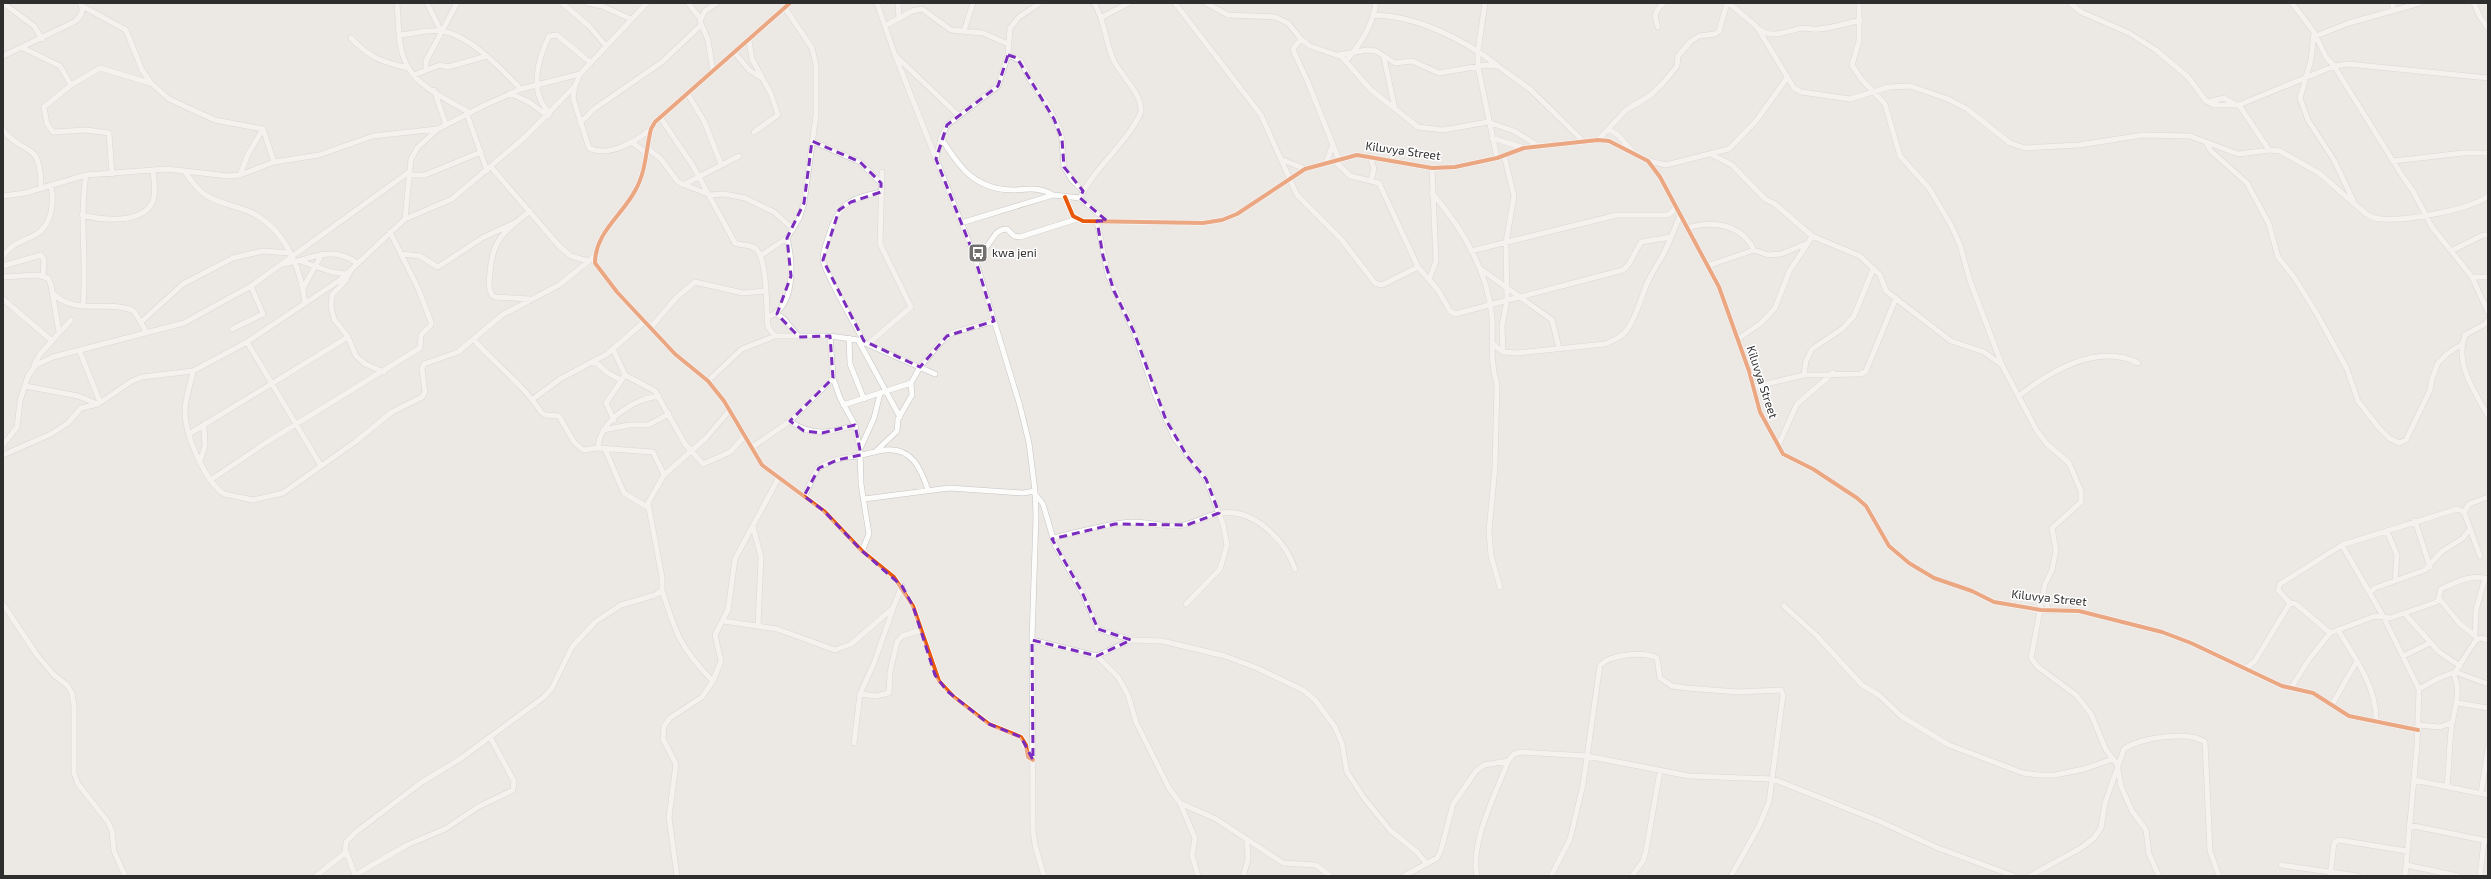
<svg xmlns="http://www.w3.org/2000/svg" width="2491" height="879" viewBox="0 0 2491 879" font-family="'Exo 2',sans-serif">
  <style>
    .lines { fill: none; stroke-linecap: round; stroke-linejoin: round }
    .minor-casing { stroke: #c5c4c5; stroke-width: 6 }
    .minor { stroke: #fcfcfb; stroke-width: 5 }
    .cycleway-casing { stroke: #fff; stroke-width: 6 }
    .cycleway { stroke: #e8590c; stroke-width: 4 }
    .marked { fill: none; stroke: #7b2cbf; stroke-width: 3; stroke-dasharray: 8 5; stroke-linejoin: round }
    .labels { text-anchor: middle; stroke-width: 3; stroke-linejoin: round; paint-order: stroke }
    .street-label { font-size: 12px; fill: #2e2e2e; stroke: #fff }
    .poi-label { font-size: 12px; fill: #2e2e2e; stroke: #fff; text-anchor: start }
  </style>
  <rect width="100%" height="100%" fill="#ece8e4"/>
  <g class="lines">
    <defs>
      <path id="minor" d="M3 3 34 26 42 39
        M397 3C399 24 397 48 408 67 419 88 450 101 470 113
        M427 3 441 31
        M562 3 589 26 606 46
        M587 3 602 6 631 19
        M688 3 700 18
        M790 3 655 122 651 129C646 149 646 171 636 189 623 215 595 232 595 263L617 292 675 354 708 381 724 401 762 465 824 511 862 551 894 577 913 606 939 681 954 697 989 724 1021 737 1026 745 1028 757 1033 760
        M877 3 895 55 974 255 1020 406 1029 443 1035 491 1036 516 1032 640 1033 830 1035 845 1044 876
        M898 3 899 19
        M1175 3 1261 115 1297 195 1341 239 1375 283 1382 285 1418 267
        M1206 3 1228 15 1275 17 1288 23 1301 39 1310 46 1342 57 1370 89 1418 127 1443 130 1488 122 1514 131 1540 147
        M1485 3 1478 51V67L1497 158
        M1729 3 1757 27 1794 88 1801 92 1850 99 1889 87 1910 86 1948 99 1967 109 2010 143 2025 148 2079 145 2143 135 2190 136 2238 154 2270 150 2280 151 2319 173 2365 213C2370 217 2375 219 2382 219 2406 221 2470 210 2488 196
        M1859 3V41L1852 65 1862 80 1885 104 1900 156 1929 188 1951 225 1960 245 1970 281 2002 365 2037 431 2047 444 2069 463 2081 491V502L2052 528 2056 550 2052 570 2045 584 2031 658 2038 667 2076 695 2091 714 2106 750 2117 764 2121 786 2132 811 2146 830 2149 854 2159 876
        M2070 3 2081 12 2129 33 2156 50 2188 77 2206 101 2214 105H2239L2334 66 2348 64 2488 78
        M2292 3 2314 32 2326 57 2334 66 2403 177 2413 191 2432 227 2472 277 2488 312
        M2392 3 2394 10
        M2474 3 2480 17 2488 28
        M82 6 126 30 142 70 151 83 169 99 215 120 263 129 274 162
        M1374 15C1417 16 1463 39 1497 65
        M1102 17 1129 3
        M885 26 912 11 922 9 951 30 983 33 1008 44
        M1658 27C1654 16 1654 11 1664 3
        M1759 29C1773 40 1787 30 1803 28 1807 28 1813 30 1818 29 1832 28 1846 24 1860 20
        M964 31 973 3
        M2314 33 2311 60 2300 98 2308 120 2334 160 2353 200
        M399 35C412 34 430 29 442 31 471 36 501 69 521 89
        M2316 36 2349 23 2420 3
        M351 38C370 58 382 62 408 68
        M1301 39 1293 49 1294 52 1307 80 1339 160
        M749 41 752 59 771 94 778 115 754 132
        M23 48 60 66 71 85
        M735 53 749 70 760 77
        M1008 55 1021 61 1030 80 1047 104 1059 128 1062 139 1064 167 1072 180 1083 191
        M1338 55 1367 50 1376 51 1395 63 1412 61 1439 73 1486 65 1498 66 1531 90 1583 141
        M3 56 74 22C81 17 85 11 80 3
        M897 57 958 115
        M1384 58 1395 109
        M1346 61C1361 43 1372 27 1376 3
        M426 69V61L457 3
        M713 72 708 40 700 21 705 11 717 3
        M580 74 575 86 573 98 589 148C609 158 636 141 651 129
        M414 75 440 65 448 67 487 56
        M434 90 446 125
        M510 93 529 102 548 116
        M687 93 704 121 721 164
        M2208 102 2224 98 2236 105
        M2239 105 2269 150
        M550 113C528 93 538 59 549 36L557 35 591 63
        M467 114 487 171
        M660 117 693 166 735 243C741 246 751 244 756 249 768 260 766 310 768 327L775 336H830L858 340 935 374
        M580 123 594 109 662 62 701 25
        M1608 129 1618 135 1632 151
        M3 130C25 158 41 138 41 189
        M941 138C960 168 975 190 1014 190 1028 189 1040 187 1053 195
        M1492 138 1524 148
        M1598 140 1626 110 1651 95 1664 82 1677 66 1678 56 1691 41 1699 36 1715 34 1719 31 1727 3
        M812 141 860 162 881 183
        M633 143 646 153
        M2207 144 2211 151 2247 183 2269 224 2278 257 2294 277 2317 314 2347 369 2358 401 2379 428 2389 438 2399 443 2406 440 2430 390 2432 379 2438 363 2447 354 2462 344
        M647 148 661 159 678 182 710 195 724 194 745 198 774 212 793 229
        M1711 154 1732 165 1765 199 1775 204 1812 236 1860 256 1880 275 1886 291 1951 341 1984 352 2002 365
        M1370 156 1374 169 1371 180
        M936 158 941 138 947 125 998 86 1008 55 1010 28 1019 17 1040 3
        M1283 160 1305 169
        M1335 161 1350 176 1379 183 1418 267 1438 290 1450 311 1455 314 1623 270 1629 264 1641 242 1671 237 1680 216
        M1649 161 1666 165 1729 149 1756 121 1787 78
        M2393 161 2463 153H2488
        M1326 163 1332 147
        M491 167 560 247 571 256 588 261
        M184 171C191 180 198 191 207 196 222 205 241 206 256 215 287 233 301 270 305 303
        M112 174 109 133 87 130 53 132 47 124 44 107 71 85 100 68 150 83
        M240 175 248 154 263 129
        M409 175H425L481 152
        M683 185 739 156
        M1432 193C1463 229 1488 270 1492 318 1493 340 1490 363 1497 384L1495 467 1489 531 1491 556 1500 587
        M3 196 25 193 86 175 167 169 228 176 240 175 274 162 319 155 373 136 437 129
        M1065 197 1073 216 1083 221 1203 223 1222 220 1237 214 1305 169 1357 155 1432 168 1455 167 1497 158 1524 148 1598 140 1609 141 1648 161 1660 177 1719 287 1749 371 1760 412 1783 454 1813 469 1857 498 1866 506 1889 546 1909 563 1934 578 1972 591 1994 602 2041 610 2079 611 2162 632 2191 643 2282 686 2313 693 2349 716 2418 730
        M1080 198C1095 166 1127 144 1141 112 1142 93 1122 77 1114 61 1105 42 1105 20 1094 3
        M82 215C101 220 143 225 153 201 156 192 154 179 153 170
        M405 219 452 199 525 137 575 86
        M1097 221 1108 275 1134 332 1156 397 1175 439 1206 479 1223 524 1227 545 1220 569 1186 604
        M961 223 1053 195 1080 198 1107 221
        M1687 228C1713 220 1741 224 1754 250
        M1471 251 1617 215H1668L1676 208
        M2451 251 2483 235H2488
        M402 254 420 256 438 267 482 238 512 224
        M974 255C994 249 990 229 1007 229L1014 236 1020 237 1077 219
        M760 256 787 238 799 219 804 203 816 115V65L812 48 785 8
        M3 257C11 243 22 242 35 235 53 225 54 202 51 185
        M300 261 332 272 346 274
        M283 264C311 260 331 244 357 263
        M3 266 41 255 44 260 43 276
        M1707 266 1754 250 1768 255 1781 254 1808 243 1812 236
        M351 270 346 280 332 295 331 306 334 319 348 337 356 356 365 364 384 372
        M1482 270 1552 320 1559 348
        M3 277 37 275 48 278 51 285 59 332
        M2472 277H2488
        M1429 280 1436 261 1432 168
        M303 288 322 254
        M52 292C74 317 108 299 134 311L147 333
        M3 299 52 341
        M530 299 495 297 492 295C488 288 489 281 490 273 492 240 504 231 530 211
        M83 306C87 262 79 219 86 175
        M777 314 784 319 799 337
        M768 317C796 307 793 262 787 238
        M2488 320 2485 324 2465 335C2454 363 2475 392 2488 416
        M141 322 183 284 233 258 263 251 290 253
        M651 327 677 297 695 282 743 293 765 291
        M232 329 263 314 251 286
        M830 336 833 378 840 398 855 425 860 450 861 484 869 534 862 551
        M849 338 850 364 864 399
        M1738 339 1761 323 1775 308 1790 270 1808 243
        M474 340C496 365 523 384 541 412L545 415 559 416 574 442 583 450 598 448 653 452 664 475
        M858 340 900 417
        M864 341C856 327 824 272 823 259 823 251 827 242 829 235 839 203 850 199 881 192
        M247 342 321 466
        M869 343 911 307 880 244 882 172
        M1493 344 1503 352 1517 353 1605 344C1612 341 1621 338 1626 331 1636 318 1640 301 1646 286 1653 269 1665 255 1671 237
        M613 349 625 375 606 403 614 420
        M80 352 100 402
        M1503 352 1502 326 1507 300 1506 242 1514 196 1504 155
        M594 361 608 373 621 380
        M34 365 40 354 71 320
        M193 371C191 384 185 398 185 411 185 435 205 481 224 494L253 500 283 493 355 442 392 412 422 397 425 392 422 369 424 364 458 352 502 315 559 285 595 256
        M625 375 655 391 685 444 703 464 730 452 744 437
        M1804 375 1806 361 1812 349 1842 329 1854 316 1873 269
        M708 381 742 349 775 336
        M25 386 78 396 95 403
        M1753 387 1804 375 1861 374 1866 371 1896 298
        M2020 395C2051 371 2098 343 2138 363
        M533 399 560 379 607 354 645 321
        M843 405 911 383
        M790 421C811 437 831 433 855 425
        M603 430 629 425H648L669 414
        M189 434 348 337
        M3 445 17 427 20 401 28 376 36 365 53 357 184 323 251 286 409 172
        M1778 446 1797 404 1833 373
        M598 448C600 420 634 399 659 396
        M751 448 790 421 833 378
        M605 449 624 493 647 507
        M860 449 874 418 880 394
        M875 452 897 431 898 419 912 395 911 383 920 367 942 341 952 333 994 321
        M3 455 51 434 68 423 81 408 98 404 132 381 142 377 193 371 247 342 340 280 405 219 411 159 418 147 438 129 485 105 521 89 580 74 647 3
        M200 461 205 446 204 424
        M212 479 267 442 420 348 421 335 431 325V322L418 288 390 232
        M1035 494 1043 504 1055 545 1082 592 1098 629 1131 640
        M804 496C810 488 812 475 818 469 828 460 845 457 858 456 867 454 876 451 885 450 912 447 921 469 928 490
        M864 499 949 488 1023 493 1035 491
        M2464 512 2469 504 2488 497
        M2415 521 2430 567
        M753 527 761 557 758 626
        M2387 531 2397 555 2395 581
        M1053 538C1079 532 1105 524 1131 522 1146 522 1161 526 1177 526 1193 525 1205 515 1221 513 1254 508 1286 541 1295 569
        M2342 545 2383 616 2419 689
        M662 590C675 631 681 650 713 681
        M2370 592 2375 588 2425 570 2441 552 2463 538 2470 529
        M2044 596 2049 611
        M2439 598 2459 623 2475 636
        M2290 603 2296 604 2330 633
        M3 604 37 655 54 675 67 685 72 693 74 706V773L78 784 108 822 112 831 114 851 125 876
        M1784 606 1817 636 1862 685 1879 695 1901 716 1949 745 2023 773 2038 775H2055L2084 769 2113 759
        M2405 614 2439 652 2460 666
        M723 621 777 629 835 650 851 644 893 608 902 586
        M2338 630C2355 658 2377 687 2376 721
        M2475 636 2476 610 2485 578
        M1032 640 1097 656 1118 677 1128 695 1136 722 1169 788 1180 803 1216 819 1283 863 1316 865 1330 876
        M1097 656 1131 640 1162 641 1225 656 1257 668 1303 690 1315 700 1335 727 1342 744 1347 772 1364 798 1390 830 1417 852 1427 864
        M2403 656 2430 643
        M2246 668 2255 661 2290 603 2278 590 2280 584 2342 545 2457 509 2464 512 2480 556
        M2455 672 2488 684
        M2291 688 2310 658 2330 633 2375 616 2390 618 2434 603 2438 601 2441 589C2454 583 2475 572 2488 580
        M860 694 876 696 889 693 890 672 897 642 902 636 921 630
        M2333 703 2357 661
        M2458 703 2488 708
        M2418 725 2440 727 2453 722
        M854 743 860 694 874 663 893 609
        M2414 780 2488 795
        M2447 786C2449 768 2449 749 2451 731 2453 710 2463 693 2453 673
        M2481 793 2488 748
        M1180 803 1195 838 1192 855 1198 876
        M2409 825 2488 841
        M346 851 355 875 407 845 445 829 478 807 513 790 514 781 490 737
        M2281 865 2358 876
        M2406 865 2458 876
        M316 876 345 853 346 842 356 832 422 782 460 759 544 697 552 688 572 647 595 622 621 605 655 595 662 590V577L648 503 664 475 706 438 729 411
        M677 876 669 817 676 764 663 739 664 726 670 718 702 697 713 681 721 661 715 635 728 610 735 559 778 479
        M1243 876 1248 860 1247 841
        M1404 876 1437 858 1441 850 1453 804 1476 771 1484 765 1508 761
        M1477 876C1470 841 1496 794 1508 761L1514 754 1521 752 1587 756 1689 776 1773 779 1879 821 1938 848 2014 876
        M1551 876 1570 839 1583 785 1600 665C1612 654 1644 651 1657 658L1660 678 1672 686 1687 688 1738 692 1781 690 1783 695 1769 802 1759 826 1731 876
        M1632 876 1643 861 1646 851 1660 771
        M2030 876 2081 848 2094 838 2101 828 2105 803 2124 749C2139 738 2189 730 2205 742L2210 851 2219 876
        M2330 876 2334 843 2339 840 2407 851
        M2405 876 2417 746 2419 689 2439 678 2455 672 2476 640 2481 638 2488 640
        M2480 876 2484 841"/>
    </defs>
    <use href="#minor" class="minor-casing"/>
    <use href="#minor" class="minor"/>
    <defs>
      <path id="cycleway" d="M790 3 655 122 651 129C646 149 646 171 636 189 623 215 595 232 595 263L617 292 675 354 708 381 724 401 762 465 824 511 862 551 894 577 913 606 939 681 954 697 989 724 1021 737 1026 745 1028 757 1033 760
        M1065 197 1073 216 1083 221 1203 223 1222 220 1237 214 1305 169 1357 155 1432 168 1455 167 1497 158 1524 148 1598 140 1609 141 1648 161 1660 177 1719 287 1749 371 1760 412 1783 454 1813 469 1857 498 1866 506 1889 546 1909 563 1934 578 1972 591 1994 602 2041 610 2079 611 2162 632 2191 643 2282 686 2313 693 2349 716 2418 730"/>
    </defs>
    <use href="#cycleway" class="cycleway-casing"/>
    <use href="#cycleway" class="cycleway"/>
  </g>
  <path d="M0 0H2491V879H0ZM1008 55 1017 58 1054 119 1062 139 1064 167 1083 191 1080 198 1107 221H1097L1103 256 1114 291 1134 332 1166 420 1187 456 1206 479 1219 513 1187 525 1115 524 1052 539 1082 592 1098 629 1131 640 1097 656 1032 640 1033 760 1021 737 989 724 947 691 935 675 913 606 902 586 862 551 824 511 804 496 819 468 837 460 861 455 855 425 822 433 804 431 790 421 833 378 830 336 799 337 777 314 791 276 787 238 804 203 812 141 860 162 881 183V192L851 202 839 210 823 260 864 341 920 367 947 336 994 321 974 255 936 159 947 125 998 86Z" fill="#ece8e4" fill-opacity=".55" fill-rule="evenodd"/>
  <path class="marked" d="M1008 55 1017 58 1054 119 1062 139 1064 167 1083 191 1080 198 1107 221H1097L1103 256 1114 291 1134 332 1166 420 1187 456 1206 479 1219 513 1187 525 1115 524 1052 539 1082 592 1098 629 1131 640 1097 656 1032 640 1033 760 1021 737 989 724 947 691 935 675 913 606 902 586 862 551 824 511 804 496 819 468 837 460 861 455 855 425 822 433 804 431 790 421 833 378 830 336 799 337 777 314 791 276 787 238 804 203 812 141 860 162 881 183V192L851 202 839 210 823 260 864 341 920 367 947 336 994 321 974 255 936 159 947 125 998 86Z"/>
  <defs>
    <symbol id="bus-square" viewBox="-11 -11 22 22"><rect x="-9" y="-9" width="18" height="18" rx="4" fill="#706f6e" stroke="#fff"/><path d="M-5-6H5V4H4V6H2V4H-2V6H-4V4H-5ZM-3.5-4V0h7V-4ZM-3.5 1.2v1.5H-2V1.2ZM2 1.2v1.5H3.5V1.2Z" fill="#fff"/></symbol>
  </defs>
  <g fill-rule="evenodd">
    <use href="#bus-square" x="967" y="242" width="22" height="22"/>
  </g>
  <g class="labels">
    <g class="street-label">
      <text transform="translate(1403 151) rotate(8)" y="4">Kiluvya Street</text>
      <text transform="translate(1762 382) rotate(72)" y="4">Kiluvya Street</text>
      <text transform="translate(2049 598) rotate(6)" y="4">Kiluvya Street</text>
    </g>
    <g class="poi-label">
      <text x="992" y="257">kwa jeni</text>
    </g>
  </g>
  <rect width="2491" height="879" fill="none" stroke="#2e2e2e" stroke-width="8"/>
</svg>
